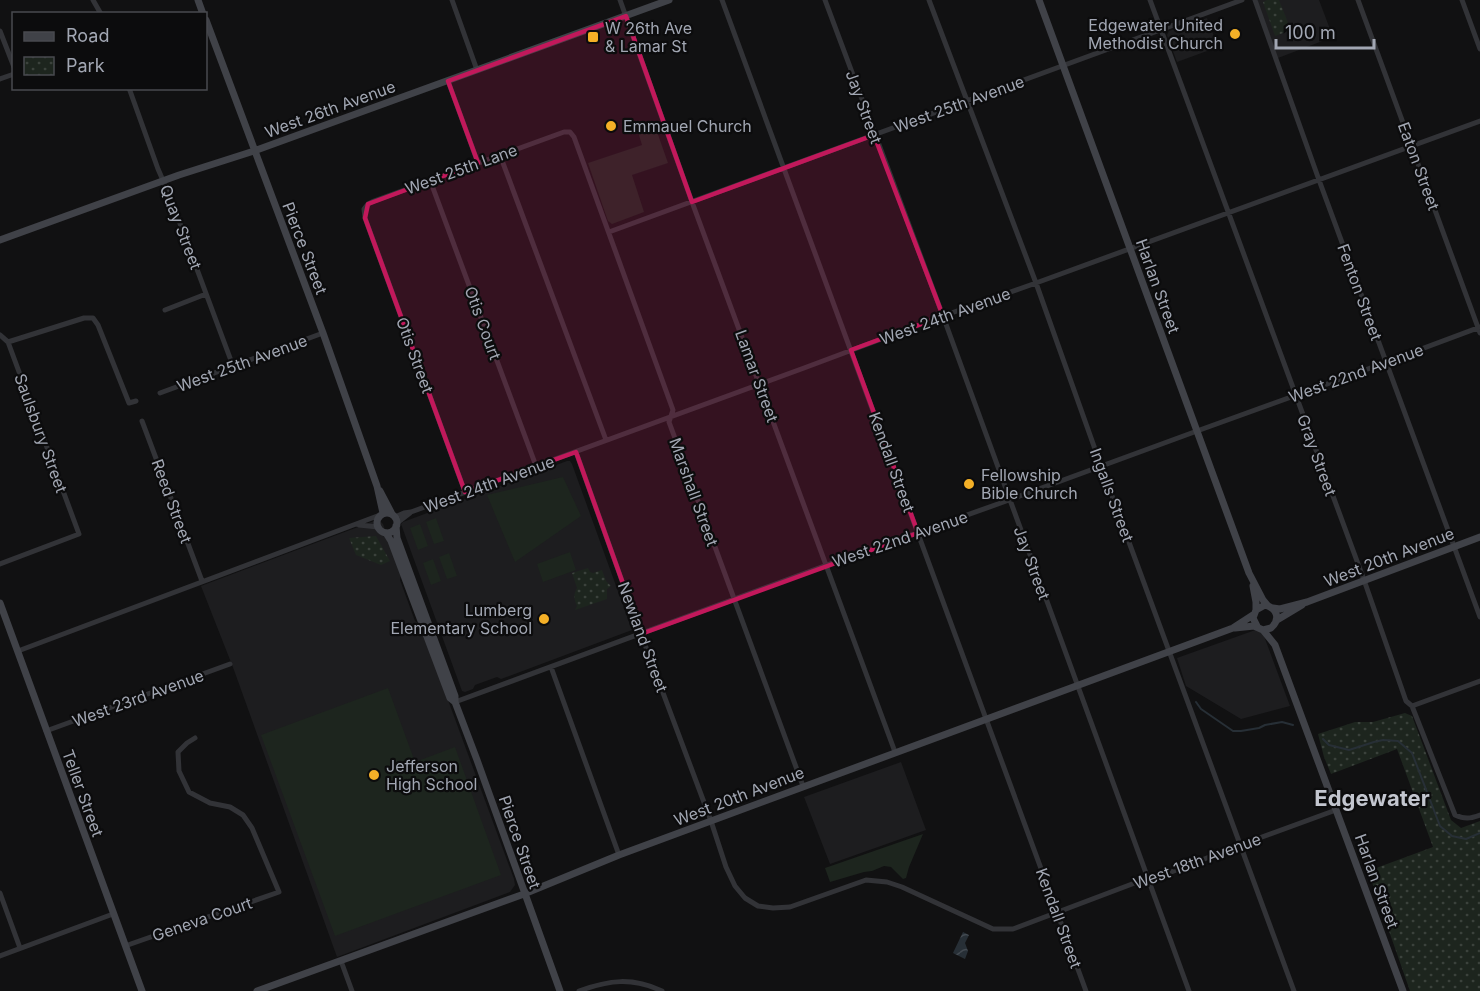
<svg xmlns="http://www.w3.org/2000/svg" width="1480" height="991" viewBox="0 0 1480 991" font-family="Inter,sans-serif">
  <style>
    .built { fill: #1d1d1f }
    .grass { fill: #1d251e }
    .park { fill: url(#park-dots) }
    .water { fill: url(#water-waves) }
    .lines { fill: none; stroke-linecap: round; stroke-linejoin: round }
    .stream { stroke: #272f36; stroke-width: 2 }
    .street { stroke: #323337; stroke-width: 5 }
    .secondary { stroke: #404248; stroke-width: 7 }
    .marked { fill: #c2185b; fill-opacity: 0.2; stroke: #c2185b; stroke-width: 4.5; stroke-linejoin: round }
    .poi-dot { fill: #f4b027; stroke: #0c0c0d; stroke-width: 2 }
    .labels { text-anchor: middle; stroke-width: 4.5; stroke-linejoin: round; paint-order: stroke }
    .poi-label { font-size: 16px; fill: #a2a7b3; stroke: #0c0c0d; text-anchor: start }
    .street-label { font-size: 16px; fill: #a2a7b3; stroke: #0c0c0d }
    .district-label { font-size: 22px; font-weight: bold; fill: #c3c6cf; stroke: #0c0c0d }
  </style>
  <defs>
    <pattern id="park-dots" width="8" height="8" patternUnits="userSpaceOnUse" patternTransform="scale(1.5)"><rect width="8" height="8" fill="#1d251e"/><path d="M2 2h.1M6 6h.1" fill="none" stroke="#3b423c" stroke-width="1.8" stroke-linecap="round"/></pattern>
    <pattern id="water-waves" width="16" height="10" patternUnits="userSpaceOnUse" patternTransform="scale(1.5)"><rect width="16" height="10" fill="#272f36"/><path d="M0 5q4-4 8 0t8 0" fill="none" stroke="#434a51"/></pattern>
  </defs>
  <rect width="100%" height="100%" fill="#111112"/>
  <path class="built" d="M1258 0H1319L1333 37 1278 58 1258 3Z
    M1207 18 1218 47 1177 62 1167 35 1169 31Z
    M567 461H570L572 464 632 630 501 679 497 677 475 685 473 689 465 692 462 691 401 524 403 522Z
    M374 521H380L383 524 401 575 400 580 415 621 420 624 514 879 515 885 510 892 337 957 234 670 201 586Z
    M1261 628 1290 706 1241 719 1186 686 1177 658Z
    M901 762 926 830 830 864 804 797Z"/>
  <path class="grass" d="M655 126 668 163 632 175 644 212 612 224 608 221 588 163 642 145 638 132Z
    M563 477 581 516 515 562 487 495Z
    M436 518 444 541 434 544 426 522Z
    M420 524 428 546 418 550 410 528Z
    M570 552 576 570 543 582 537 564Z
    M449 553 457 576 447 579 439 557Z
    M433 559 441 581 431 585 423 563Z
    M388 688 415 762 455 747 501 875 335 936 261 735Z
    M923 834 909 867 906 878 903 879 891 867 884 866 872 871 864 872 830 882 825 868Z"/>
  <path class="park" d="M1267 0H1279L1291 30 1275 36 1263 2Z
    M376 536 390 561 381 565 356 555 349 538Z
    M588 568 590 572 593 573 602 570 606 581 611 586 607 589V599L575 610 577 606C574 599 573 595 577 588L572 573Z
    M1405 713 1412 716 1451 820 1461 828 1480 821V991H1410L1368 871 1433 847 1397 749 1331 774 1324 757 1318 734 1355 722H1373Z"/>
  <path class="water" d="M963 932 969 935 965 943 968 951 965 959 953 953Z"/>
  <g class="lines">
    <path class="stream" d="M1196 702 1201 709 1233 731H1241L1259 728 1265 725 1282 722 1293 725
      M1323 739 1329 745 1349 750 1374 742 1383 740 1398 741 1412 753 1440 826 1452 836 1466 839 1480 833"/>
    <path class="street" d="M93 0 101 14
      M452 0 477 70
      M620 0 692 202 895 752
      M722 0 1086 991
      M825 0 943 316 1189 991
      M929 0 1036 283 1101 466 1294 991
      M1150 0 1364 580 1406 701 1412 706 1455 815C1464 819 1470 819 1480 815
      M1255 0 1319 180 1480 617
      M1358 0 1480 333
      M1462 0 1480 49
      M0 31 14 67
      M0 79 14 74
      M448 81 478 163
      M129 88 158 169 169 194 233 366
      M500 155 606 440
      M430 180 536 466
      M609 232 1242 0
      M165 310 206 294
      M0 335 8 342 79 534 0 564
      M8 342 84 318H93L98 325 129 403 136 401
      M160 393 323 333
      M142 421 202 581
      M576 452 641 634 711 821 726 867 735 886 745 898 758 906 773 908 790 907 866 880 887 882 902 887 993 929H1013L1140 881 1161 876 1240 845 1336 810
      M465 492 365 218 364 209 368 204 374 201 564 132H570L574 137 673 410 669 422 803 786
      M395 517 404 513 411 512 804 368 943 316 1036 283 1480 121
      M397 523 410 513
      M359 525 378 527
      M18 651 380 515
      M551 667 619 855
      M455 702 827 565 1009 500 1197 431 1341 379 1480 327
      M1412 706 1480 681
      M46 731 230 664
      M0 893 20 948
      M125 946 279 892 252 828 243 815 230 807 210 803 189 792 179 771 178 752 187 743 195 738
      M0 956 113 914
      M341 961 352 991
      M579 991C609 980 632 977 662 991"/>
    <path class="secondary" d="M198 0 203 14
      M1039 0 1249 573 1263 600 1268 606
      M206 20 323 333 377 486 383 513
      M0 240 179 175 254 151 669 0
      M380 491 392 514
      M377 523a10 10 0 1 1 20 0a10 10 0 1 1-20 0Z
      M396 526 397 538 455 696V702L477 760 560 991
      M386 533 391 541 450 698 455 702
      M1253 586 1256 602V610
      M0 603 142 991
      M1273 608 1280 609 1307 602 1480 537
      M1277 620 1302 605
      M1235 628 1254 626 1263 630 1271 628C1281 619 1277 608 1265 605L1256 610 1253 618 1257 626
      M1263 630 1275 645 1403 991
      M257 991 524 894 619 855 1233 628 1253 615"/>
  </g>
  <path class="marked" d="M626 16 692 202 874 135 943 316 851 350 918 533 641 634 576 452 465 492 365 218 368 204 478 163 448 81Z"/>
  <g class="poi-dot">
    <circle cx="1235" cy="34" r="6"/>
    <rect x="587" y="31" width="12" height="12" rx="3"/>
    <circle cx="611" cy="126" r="6"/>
    <circle cx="969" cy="484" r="6"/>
    <circle cx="544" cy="619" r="6"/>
    <circle cx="374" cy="775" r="6"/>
  </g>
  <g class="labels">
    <g class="poi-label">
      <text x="1223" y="31" text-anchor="end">Edgewater United<tspan x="1223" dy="18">Methodist Church</tspan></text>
      <text x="605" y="34">W 26th Ave<tspan x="605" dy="18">&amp; Lamar St</tspan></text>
      <text x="623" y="132">Emmauel Church</text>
      <text x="981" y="481">Fellowship<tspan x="981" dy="18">Bible Church</tspan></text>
      <text x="532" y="616" text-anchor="end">Lumberg<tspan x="532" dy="18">Elementary School</tspan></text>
      <text x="386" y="772">Jefferson<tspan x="386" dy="18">High School</tspan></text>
    </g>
    <g class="street-label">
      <text transform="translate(959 104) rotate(-20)" y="6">West 25th Avenue</text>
      <text transform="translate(864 107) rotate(70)" y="6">Jay Street</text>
      <text transform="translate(330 109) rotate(-20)" y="6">West 26th Avenue</text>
      <text transform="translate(1419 166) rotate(70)" y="6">Eaton Street</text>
      <text transform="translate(461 169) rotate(-20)" y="6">West 25th Lane</text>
      <text transform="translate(181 227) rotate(69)" y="6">Quay Street</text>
      <text transform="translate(305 248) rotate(69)" y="6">Pierce Street</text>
      <text transform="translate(1158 286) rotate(70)" y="6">Harlan Street</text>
      <text transform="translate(1360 292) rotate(70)" y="6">Fenton Street</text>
      <text transform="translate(945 316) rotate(-20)" y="6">West 24th Avenue</text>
      <text transform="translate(483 323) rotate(70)" y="6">Otis Court</text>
      <text transform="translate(415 355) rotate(70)" y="6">Otis Street</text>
      <text transform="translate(242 363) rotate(-20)" y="6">West 25th Avenue</text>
      <text transform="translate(1356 373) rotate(-20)" y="6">West 22nd Avenue</text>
      <text transform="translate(757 376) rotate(70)" y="6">Lamar Street</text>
      <text transform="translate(41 433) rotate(70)" y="6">Saulsbury Street</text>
      <text transform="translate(1317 455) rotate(70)" y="6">Gray Street</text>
      <text transform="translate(892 462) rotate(70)" y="6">Kendall Street</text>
      <text transform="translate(489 484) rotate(-20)" y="6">West 24th Avenue</text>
      <text transform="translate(694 492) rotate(70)" y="6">Marshall Street</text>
      <text transform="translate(1112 495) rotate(70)" y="6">Ingalls Street</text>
      <text transform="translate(172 501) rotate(70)" y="6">Reed Street</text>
      <text transform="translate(900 539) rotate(-19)" y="6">West 22nd Avenue</text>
      <text transform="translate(1389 557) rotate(-21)" y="6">West 20th Avenue</text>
      <text transform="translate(1032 563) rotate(70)" y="6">Jay Street</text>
      <text transform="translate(643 637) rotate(70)" y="6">Newland Street</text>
      <text transform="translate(138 698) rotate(-20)" y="6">West 23rd Avenue</text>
      <text transform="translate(83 793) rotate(70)" y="6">Teller Street</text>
      <text transform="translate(739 796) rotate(-21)" y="6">West 20th Avenue</text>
      <text transform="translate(520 842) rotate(71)" y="6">Pierce Street</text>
      <text transform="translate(1197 861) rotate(-20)" y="6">West 18th Avenue</text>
      <text transform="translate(1377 881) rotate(70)" y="6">Harlan Street</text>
      <text transform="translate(1059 918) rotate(70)" y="6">Kendall Street</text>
      <text transform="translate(202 919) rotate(-19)" y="6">Geneva Court</text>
    </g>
    <g class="district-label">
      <text x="1372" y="806">Edgewater</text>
    </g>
  </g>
  <rect x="12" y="12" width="195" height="78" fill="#0c0c0d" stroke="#484a4f" stroke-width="1.5"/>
  <rect x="24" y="32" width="30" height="9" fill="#404248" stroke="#484a4f" stroke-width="1.5"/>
  <text x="66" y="42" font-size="18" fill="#a2a7b3">Road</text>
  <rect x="24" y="57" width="30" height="18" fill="url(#park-dots)" stroke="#484a4f" stroke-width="1.5"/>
  <text x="66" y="72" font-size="18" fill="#a2a7b3">Park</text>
  <path d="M1276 39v9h98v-9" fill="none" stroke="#a2a7b3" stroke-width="3"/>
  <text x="1285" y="39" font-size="18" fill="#a2a7b3" stroke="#0c0c0d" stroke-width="4.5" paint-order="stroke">100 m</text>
</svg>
